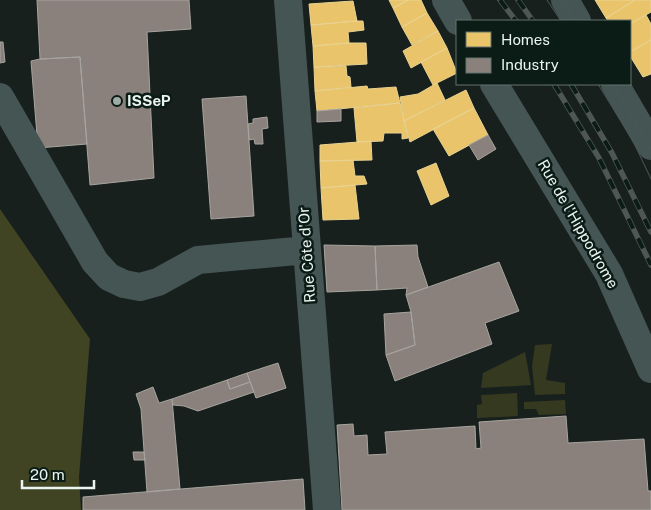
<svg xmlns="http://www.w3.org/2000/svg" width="651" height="510" viewBox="0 0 651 510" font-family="'Public Sans',sans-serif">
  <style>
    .green { fill: #353920 }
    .forest { fill: #404422 }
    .homes { fill: #e9c46a; stroke: #e9d392 }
    .industry { fill: #8a817c; stroke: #a7a49f }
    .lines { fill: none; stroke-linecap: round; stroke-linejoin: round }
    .minor { stroke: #455554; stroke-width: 28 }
    .tram { stroke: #4e5756; stroke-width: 1 }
    .rail-casing { stroke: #4e5756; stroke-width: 5.5 }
    .rail { stroke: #0b1b15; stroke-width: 4; stroke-dasharray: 11; stroke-linecap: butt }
    .poi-dot { fill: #a0aaa7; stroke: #0b1b15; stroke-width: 2 }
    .labels { text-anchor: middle; stroke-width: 5; stroke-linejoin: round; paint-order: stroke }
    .poi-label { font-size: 15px; font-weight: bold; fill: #eaf5f1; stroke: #0b1b15; text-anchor: start }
    .street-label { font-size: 15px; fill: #eaf5f1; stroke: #0b1b15 }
  </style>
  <rect width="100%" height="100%" fill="#18201d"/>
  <path class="green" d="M552 344 546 380 565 383V394L535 395 532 366 535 345Z
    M525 352 531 385 481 388 483 373Z
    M517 393 518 416 477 418V405L482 404 481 395Z
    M565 400 566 414 539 415 536 409H524V402Z"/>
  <path class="forest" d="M0 209 90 339 79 477 81 510H0Z"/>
  <path class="homes" d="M389 0H408L393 8Z
    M408 0H421L427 13 402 27 393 8Z
    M595 0H635L606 18Z
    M635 0H651V12L630 24V21H608L606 18Z
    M353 1 357 21 311 25 309 4Z
    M427 13 438 31 412 45 402 27Z
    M646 15 651 24V40L630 52V24Z
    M357 21H363L364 30 348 32 349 43 313 46 311 25Z
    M438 31 447 48 411 68 403 51Z
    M651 40V74L643 77 630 56V52Z
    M349 43H366L367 64 314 67 313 46Z
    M447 48 457 73 433 85 421 62Z
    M346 66 347 76 350 77 351 87 315 91 314 67Z
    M437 83 445 100 404 121 400 97 418 94Z
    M367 86 368 89 396 87 400 103 317 111 315 91Z
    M466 90 474 108 410 142 404 121Z
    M400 103 408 138 402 139V133H384L383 141 357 142 354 108Z
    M474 108 488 135 449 156 433 129Z
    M371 141 372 160 320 161V145Z
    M353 160 355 176H364L367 184 321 188 320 161Z
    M436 163 449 196 431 205 417 171Z
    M355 185 359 219 323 220 321 188Z"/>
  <path class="industry" d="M37 0H189L191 29 147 32 154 178 90 185 80 57 40 59Z
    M0 42H3L5 62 0 63Z
    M80 57 87 144 38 148 31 61 40 59Z
    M246 96 254 216 211 219 202 99Z
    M341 109V121L317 122V111Z
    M267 117 268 128 262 129 263 144H255L254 139 249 140 248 124 253 123V119Z
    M488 135 496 149 478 160 469 145Z
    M324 245 375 246 377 290 327 292Z
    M417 245 418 257 428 287 406 295 407 288 377 290 375 246Z
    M499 262 519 311 485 323 492 344 395 381 386 355 415 345 411 312 406 295Z
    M411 312 415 345 386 355 384 314Z
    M278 363 286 388 256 398 247 373Z
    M247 373 250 382 230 389 227 380Z
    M227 380 230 389 250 382 254 392 198 411 184 406 173 405 172 399Z
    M153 387 159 403 172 399 180 489 147 492 141 409 136 394Z
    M566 416 568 443 644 439 648 491H651V510H342L337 425 353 424 354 436 367 435 368 455 387 454 385 432 475 426 476 449 481 448 479 422Z
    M133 452H144L145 460H134Z
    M303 479 305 510H83V497Z"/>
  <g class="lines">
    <path class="minor" d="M288 0 327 510
      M446 0 458 21
      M565 0 577 21
      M494 84 609 274 651 369
      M615 84 651 146
      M0 97 95 262 109 277 124 284 140 287 158 282 198 260 307 250"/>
    <path class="tram" d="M547 0 561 21
      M563 0 575 21
      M598 84 633 141 651 179
      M613 84 651 150"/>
    <defs>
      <path id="rail" d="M500 0 516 21
        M518 0 533 21
        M554 84 599 158 651 265
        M571 84 612 153 651 232"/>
    </defs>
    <use href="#rail" class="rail-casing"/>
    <use href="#rail" class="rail"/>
  </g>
  <circle class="poi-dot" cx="117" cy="101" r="5"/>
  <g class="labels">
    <g class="poi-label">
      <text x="127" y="106">ISSeP</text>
    </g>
    <g class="street-label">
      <text transform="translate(578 224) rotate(60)" y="5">Rue de l'Hippodrome</text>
      <text transform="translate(307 255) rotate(-94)" y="5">Rue Côte d'Or</text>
    </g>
  </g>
  <rect x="456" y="20" width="175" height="65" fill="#0b1b15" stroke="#64726d"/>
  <rect x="466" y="32" width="25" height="15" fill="#e9c46a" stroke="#64726d"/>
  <text x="501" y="45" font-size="15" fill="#eaf5f1">Homes</text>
  <rect x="466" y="58" width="25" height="15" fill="#8a817c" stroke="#64726d"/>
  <text x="501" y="70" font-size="15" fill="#eaf5f1">Industry</text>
  <path d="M22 480v8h72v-8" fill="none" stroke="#eaf5f1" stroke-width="2.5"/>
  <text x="30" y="480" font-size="15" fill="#eaf5f1" stroke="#0b1b15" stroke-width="4" paint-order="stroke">20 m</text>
</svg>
